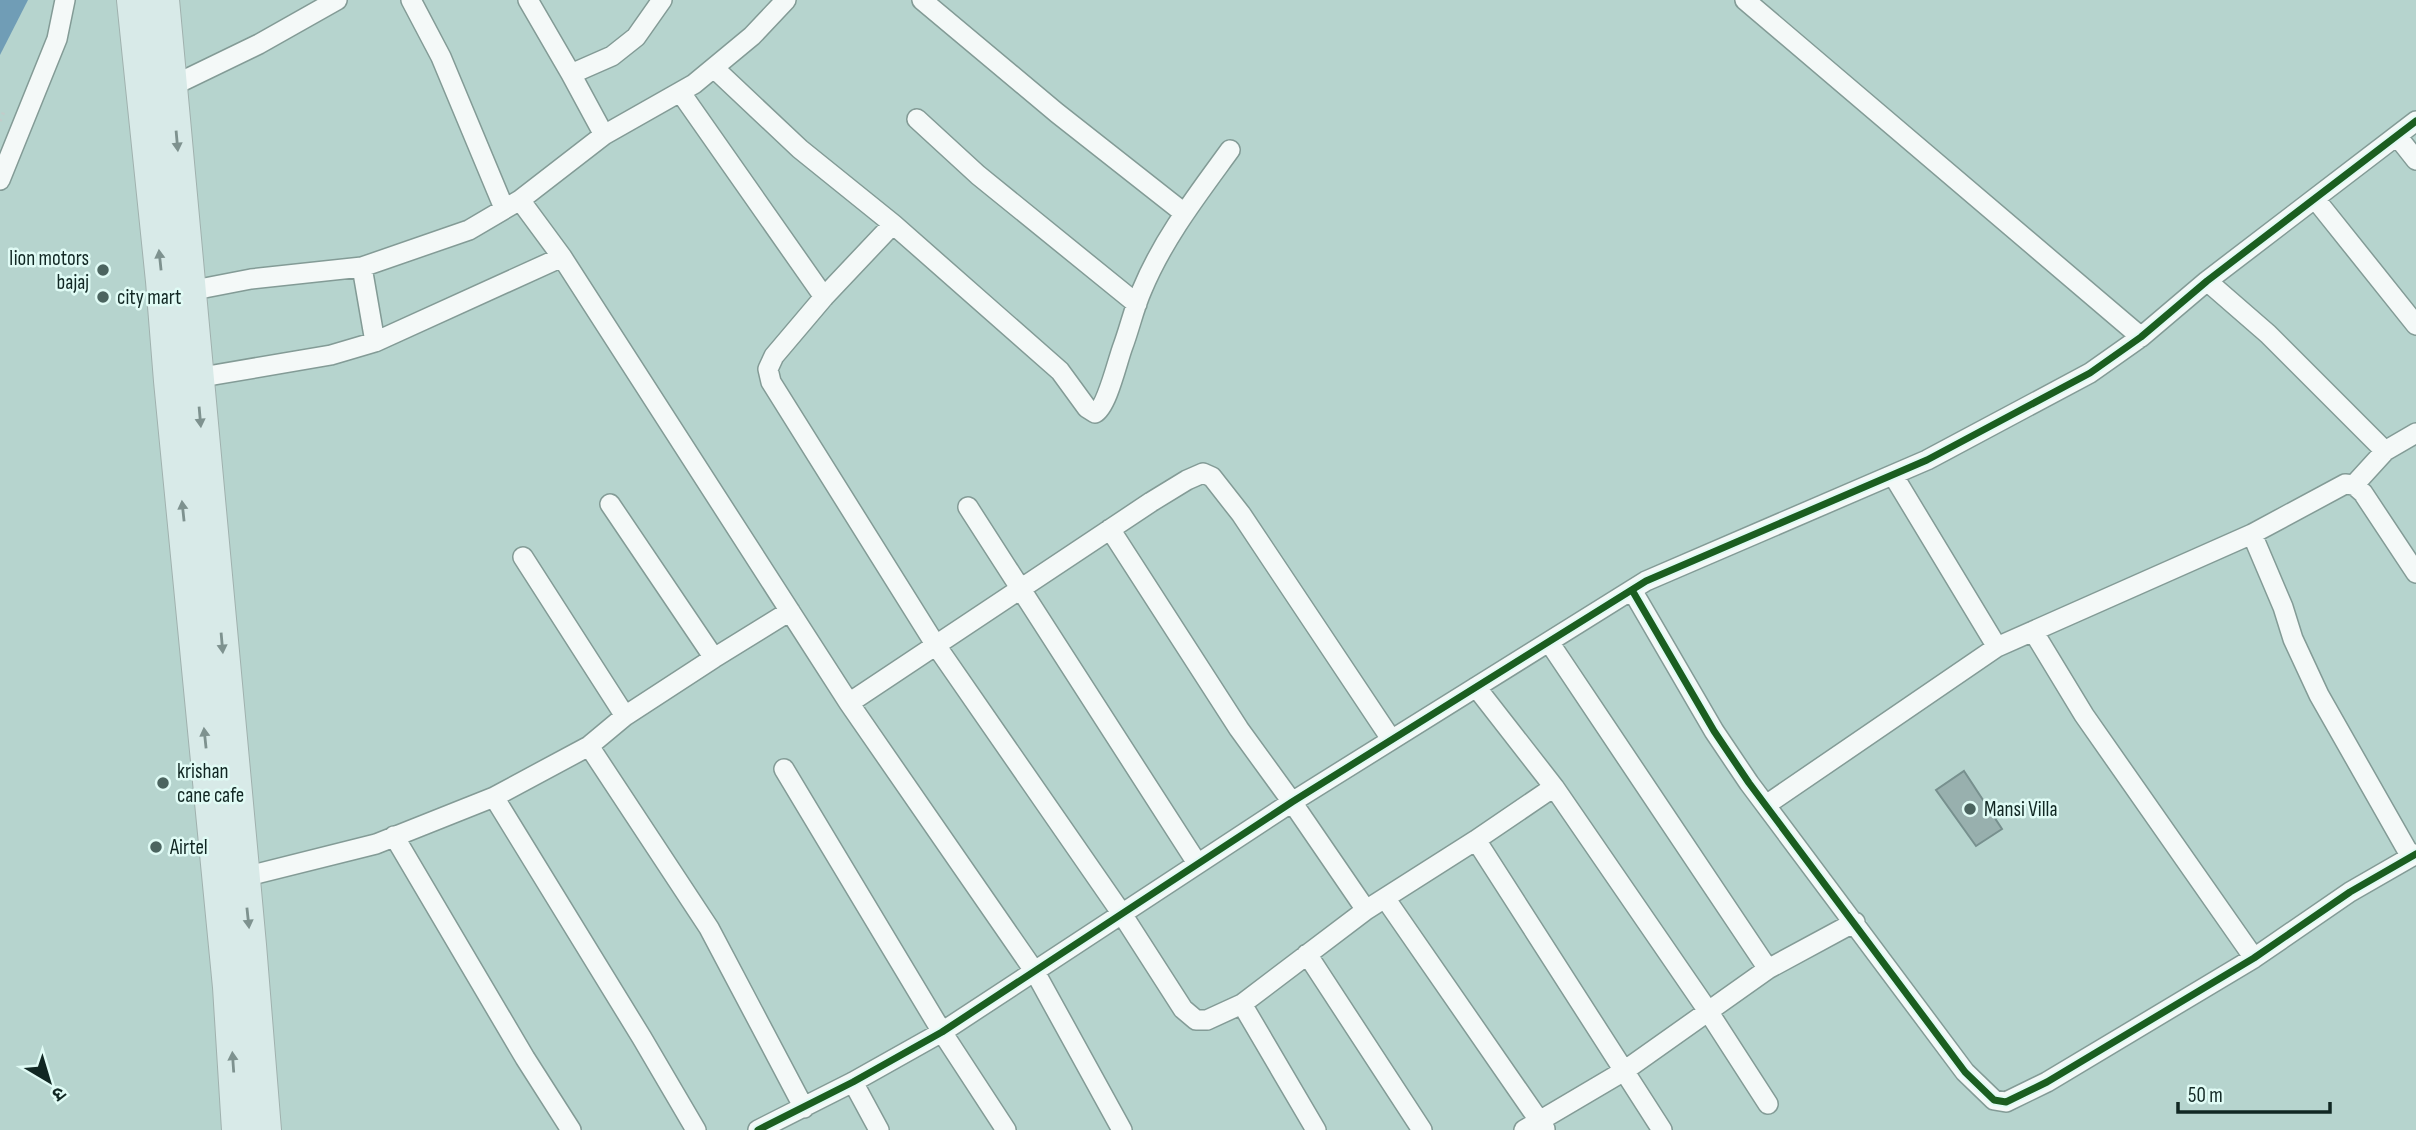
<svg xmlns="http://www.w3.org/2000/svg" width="2416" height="1130" viewBox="0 0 2416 1130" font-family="'Sofia Sans Condensed','Noto Sans Devanagari',sans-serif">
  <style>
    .water { fill: #709db6 }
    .building { fill: #98b0ae; stroke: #77908e; stroke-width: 2 }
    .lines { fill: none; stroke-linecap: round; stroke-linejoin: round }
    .minor-casing { stroke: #839b96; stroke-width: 22 }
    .primary-casing { stroke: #a0b1ae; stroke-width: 34 }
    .path { stroke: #c2ccca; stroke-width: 3.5; stroke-dasharray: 2 5; stroke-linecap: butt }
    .minor { stroke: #f4f9f8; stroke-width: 19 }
    .primary { stroke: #d8eae8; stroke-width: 32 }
    .cycleway-casing { stroke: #e0fbf5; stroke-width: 11 }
    .cycleway { stroke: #1b5e20; stroke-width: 7 }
    .oneway { fill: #7e928f }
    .poi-dot { fill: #4b645f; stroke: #e0fbf5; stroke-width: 2.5 }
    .labels { text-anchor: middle; stroke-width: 5; stroke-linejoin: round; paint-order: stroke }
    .poi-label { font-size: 21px; fill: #112723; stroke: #e0fbf5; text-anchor: start }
  </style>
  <rect width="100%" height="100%" fill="#b6d4ce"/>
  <path class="water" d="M0 0H28L0 55Z"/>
  <path class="building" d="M1964 771 2002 829 1976 846 1936 790Z"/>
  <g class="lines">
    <defs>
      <path id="minor" d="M411 0 441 57 504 208
        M528 0 571 74 604 135
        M922 0 1057 113 1184 213
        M1745 0 2141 337
        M714 68 800 149 893 224 1060 371 1087 408 1095 413C1107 407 1117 362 1123 346 1130 327 1134 308 1142 290 1163 239 1198 194 1230 150
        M571 74 612 56 636 37 662 0
        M164 90 259 44 337 0
        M681 93 824 297
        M917 119 978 175 1137 304
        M2397 136 2416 160
        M0 180 57 39 65 0
        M2316 200 2416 325
        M893 224 824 297 774 356 768 369 771 382 935 644 1122 914 1183 1009 1196 1020H1207L1242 1004 1366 910 1476 840 1554 787
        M562 257 849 703 1035 972 1122 1130
        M362 267 375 342
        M2207 281 2268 334 2385 451
        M189 291 251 279 362 267 469 230 520 200 604 135 694 84 752 36 786 0
        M196 378 331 355 375 342 562 257 520 200
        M1893 475 1997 647
        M2354 485 2363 493 2416 573
        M610 504 714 658
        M968 507 1197 863
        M1110 529 1239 729 1292 802 1366 910
        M2252 534 2283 607 2293 639 2319 695 2411 857
        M523 557 625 716
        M1632 590 1714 731 1749 783 1965 1072 1994 1100 2006 1102 2047 1082 2254 958 2350 892 2416 854
        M2033 631 2084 715 2254 958
        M1549 642 1768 969
        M1476 687 1554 787 1708 1011 1768 1104
        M849 703 1151 502 1187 480 1203 473 1212 477 1241 514 1391 739
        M589 746 709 928 804 1108
        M784 769 942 1032 1006 1130
        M494 797 642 1038 696 1130
        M1766 805 1997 647 2252 534 2345 484 2354 485 2385 451 2416 433
        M394 836 525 1058 571 1130
        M1476 840 1662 1130
        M244 877 376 844 494 797 589 746 625 716 714 658 790 611
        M1385 898 1545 1129
        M1307 954 1422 1130
        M1242 1004 1316 1130
        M853 1082 879 1130
        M758 1130 853 1082 942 1032 1292 802 1646 581 1927 460 2090 373 2141 337 2207 281 2416 121
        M1524 1130 1624 1071 1768 969 1855 922"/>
      <path id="primary" d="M133 0 162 281 170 381 229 987 238 1130
        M163 0 250 945 265 1130"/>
    </defs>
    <use href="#minor" class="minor-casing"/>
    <use href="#primary" class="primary-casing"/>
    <path class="path" d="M0 121 4 111"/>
    <use href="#minor" class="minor"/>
    <use href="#primary" class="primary"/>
    <defs>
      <path id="cycleway" d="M1632 590 1714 731 1749 783 1965 1072 1994 1100 2006 1102 2047 1082 2254 958 2350 892 2416 854
        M758 1130 853 1082 942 1032 1292 802 1646 581 1927 460 2090 373 2141 337 2207 281 2416 121"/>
    </defs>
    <use href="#cycleway" class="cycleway-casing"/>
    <use href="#cycleway" class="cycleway"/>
  </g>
  <defs><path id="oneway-solid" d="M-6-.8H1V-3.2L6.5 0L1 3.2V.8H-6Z" transform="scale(1.75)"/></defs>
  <g class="oneway">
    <use href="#oneway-solid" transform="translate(177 141) rotate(85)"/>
    <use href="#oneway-solid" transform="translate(160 260) rotate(-96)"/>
    <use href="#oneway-solid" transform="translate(200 417) rotate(85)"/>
    <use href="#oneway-solid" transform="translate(183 511) rotate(-96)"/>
    <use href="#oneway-solid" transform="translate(222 643) rotate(85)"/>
    <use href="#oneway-solid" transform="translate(205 738) rotate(-96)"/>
    <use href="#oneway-solid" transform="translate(248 918) rotate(84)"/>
    <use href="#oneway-solid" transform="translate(233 1062) rotate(-94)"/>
  </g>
  <g class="poi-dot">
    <circle cx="103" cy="270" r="7"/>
    <circle cx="103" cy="297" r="7"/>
    <circle cx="163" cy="783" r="7"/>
    <circle cx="1970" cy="809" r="7"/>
    <circle cx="156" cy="847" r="7"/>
  </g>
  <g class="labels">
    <g class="poi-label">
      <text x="89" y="265" text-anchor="end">lion motors<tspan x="89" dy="24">bajaj</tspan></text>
      <text x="117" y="304">city mart</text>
      <text x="177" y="778">krishan<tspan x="177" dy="24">cane cafe</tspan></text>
      <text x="1984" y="816">Mansi Villa</text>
      <text x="170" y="854">Airtel</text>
    </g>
  </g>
  <g transform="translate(49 1081) rotate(142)" stroke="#e0fbf5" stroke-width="5" paint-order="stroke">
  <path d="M0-5L12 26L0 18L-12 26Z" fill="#112723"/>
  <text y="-10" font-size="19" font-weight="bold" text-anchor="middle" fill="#112723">उ</text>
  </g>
  <path d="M2178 1102v10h152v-10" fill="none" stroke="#112723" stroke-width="3.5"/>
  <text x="2188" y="1102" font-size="21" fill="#112723" stroke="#e0fbf5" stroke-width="5" paint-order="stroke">50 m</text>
</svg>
